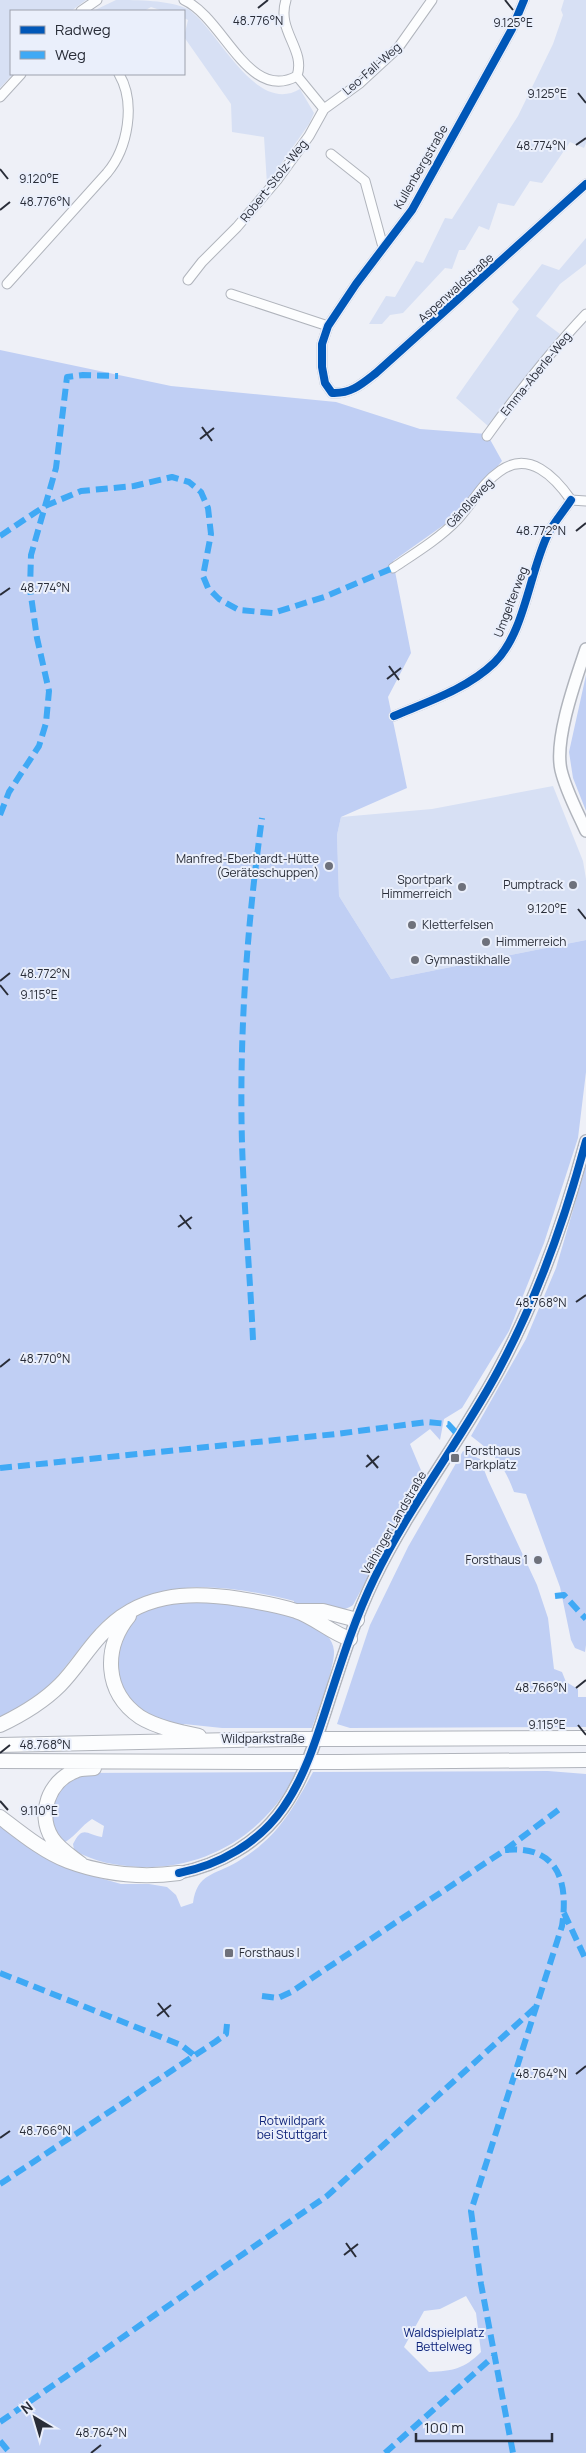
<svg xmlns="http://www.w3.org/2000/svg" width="586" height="2453" viewBox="0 0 586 2453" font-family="Manrope,sans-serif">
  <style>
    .green { fill: #d7e0f4 }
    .forest { fill: #c0cff4; fill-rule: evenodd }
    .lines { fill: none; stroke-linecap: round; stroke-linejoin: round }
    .minor-casing { stroke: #b0b4bc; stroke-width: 11 }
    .tertiary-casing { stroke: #b0b4bc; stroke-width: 14 }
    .trunk-casing { stroke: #b0b4bc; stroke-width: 16 }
    .minor { stroke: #fcfdfe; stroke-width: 9 }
    .tertiary { stroke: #fcfdfe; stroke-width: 11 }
    .trunk { stroke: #fcfdfe; stroke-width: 14 }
    .trunk-bridge-casing { stroke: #b0b4bc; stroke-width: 16; stroke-linecap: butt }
    .trunk-bridge { stroke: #fcfdfe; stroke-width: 14 }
    .quiet { stroke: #3fa9f5; stroke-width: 6; stroke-dasharray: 12 6; stroke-linecap: butt }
    .cycleway-casing { stroke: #eaeffb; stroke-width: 11 }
    .cycleway { stroke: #0057b8; stroke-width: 8 }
    .ticks { fill: none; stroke: #292d38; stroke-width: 2 }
    .poi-dot { fill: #6e717b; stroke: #eaeffb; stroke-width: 2 }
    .labels { text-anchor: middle; stroke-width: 4; stroke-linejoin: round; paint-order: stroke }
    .street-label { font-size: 12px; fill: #292d38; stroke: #eaeffb }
    .poi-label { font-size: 12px; fill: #292d38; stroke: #eaeffb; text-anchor: start }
    .park-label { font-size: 12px; fill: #0e2379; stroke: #eaeffb }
    .ticks-label { font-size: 12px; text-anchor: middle; fill: #292d38; stroke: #eaeffb; stroke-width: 4; stroke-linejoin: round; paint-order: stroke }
  </style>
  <rect width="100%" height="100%" fill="#eef0f7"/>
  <path class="green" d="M0 0H86L71 11H11V74H13L0 88Z
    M116 0C138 0 168 0 188 9 218 29 255 116 300 89L314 113 309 124 267 184 264 137 232 132 231 104 184 37 188 20 184 18V11H163L151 7 144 11H93Z
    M564 0H586V143L584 148 570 142 542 183 530 181 514 206 498 203 489 230 479 226 465 250H459L452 269 445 268 403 313 390 315 382 324H369L386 296 395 297 416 261 423 263 445 218 452 219 518 116 553 44 563 15 561 10Z
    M586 238V264L560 284 536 316 560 334 488 426 456 398 519 309 512 302 542 264 559 270Z
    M553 786 583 861 586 879V940L391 979 339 896 337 835 341 817 432 809Z"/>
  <path class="forest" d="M0 350 171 386 336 402 420 429 487 434 502 461 455 517 393 561 411 653 388 697 407 788 341 817 337 835 339 896 391 979 586 940V1072L578 1138 544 1243 509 1331 462 1408 444 1419 440 1440 430 1429 410 1444 423 1475 353 1605C339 1616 310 1606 294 1603V1601C230 1585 151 1573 100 1625 84 1641 71 1661 56 1678 40 1695 21 1706 0 1717Z
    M586 675V811L573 778 569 752Z
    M586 1166V1645L585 1652 575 1648 571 1640 560 1587 526 1494 514 1492C504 1465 494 1453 471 1436L526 1339 556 1268Z
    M463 1451 480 1459 488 1480 537 1585 548 1618 554 1669 562 1672 566 1682 578 1689V1697H586V1727L350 1728 337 1724 370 1625 408 1547Z
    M182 1600C214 1602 332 1609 334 1651 335 1666 318 1711 312 1728H222L184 1724 183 1726 171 1724 137 1709 119 1685 115 1653 133 1618 154 1605Z
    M548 1771 586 1774V2453H0V1825L79 1872 121 1884H149L167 1887 176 1895 181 1907 193 1903C197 1873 215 1875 237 1862 276 1839 292 1811 313 1772ZM466 2296 476 2313 481 2352C464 2369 453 2371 429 2372L404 2347 424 2311 440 2309Z
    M297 1772C266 1833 208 1869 140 1867 117 1866 94 1862 74 1850L73 1844C83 1824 87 1835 102 1837L104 1826 92 1819C82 1825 72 1840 63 1843L51 1822 55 1793 77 1773Z"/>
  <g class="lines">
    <defs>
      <path id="minor" d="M184 0C224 18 248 103 297 76
        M286 0C276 31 306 49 297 76
        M524 0 512 29 412 210 356 284 328 326 322 344V367L325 383 332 393C351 394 362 384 376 373L586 184
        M81 11 97 0
        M297 76 324 109
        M0 97 21 74
        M331 154 365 181 383 247
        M188 280 202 262 237 227 277 180 309 136 324 109 360 83 398 48 432 0
        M7 284 107 173C128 148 136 103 119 74
        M231 294 328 326
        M487 436C518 393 550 352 586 314
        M571 500 586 501
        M393 568C414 554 440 538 457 520 472 504 482 483 500 471 529 450 555 477 571 500
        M394 716C427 702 467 689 494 663 525 633 529 573 548 534 554 522 564 511 571 500"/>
      <path id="tertiary" d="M586 649C576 679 554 739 561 770 566 791 577 811 586 831
        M179 1873C219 1865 259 1843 283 1808 304 1778 315 1743 326 1709 340 1666 354 1620 374 1579 409 1506 460 1442 498 1371 537 1299 565 1219 586 1141"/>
      <path id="trunk" d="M298 1611H323L357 1620
        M129 1616C103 1648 104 1692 140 1717 156 1727 180 1732 199 1736
        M0 1725C21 1715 43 1702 60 1685 75 1670 86 1651 101 1635 138 1593 188 1591 240 1599 259 1602 279 1605 296 1611 315 1617 331 1633 350 1639
        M347 1739 586 1738
        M0 1745 284 1739
        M0 1761 278 1762
        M339 1762 586 1760
        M0 1817C21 1833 44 1852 68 1861 103 1874 142 1878 179 1873
        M81 1864C71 1856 59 1849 52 1838 37 1814 49 1781 75 1771 81 1768 88 1769 94 1768"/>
    </defs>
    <use href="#minor" class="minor-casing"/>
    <use href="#tertiary" class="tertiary-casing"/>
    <use href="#trunk" class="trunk-casing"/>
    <use href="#minor" class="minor"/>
    <use href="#tertiary" class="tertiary"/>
    <use href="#trunk" class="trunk"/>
    <defs>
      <path id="trunk-bridge" d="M284 1739H347
        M278 1762H339"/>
    </defs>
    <use href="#trunk-bridge" class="trunk-bridge-casing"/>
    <use href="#trunk-bridge" class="trunk-bridge"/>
    <path class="quiet" d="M0 536 45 506 81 491 134 486 172 477 189 482 201 492 208 508 211 534 203 576 208 588 219 599 239 610 273 613 324 597 393 568
      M0 815 9 792 39 746 46 723 49 691 37 638 30 589 31 555 56 468 67 377 83 375 118 376
      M253 1340C250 1274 244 1209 242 1143 239 1035 247 925 262 818
      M0 1468 336 1434 427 1422 448 1424 460 1437
      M555 1596 564 1595 586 1619
      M505 1850C557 1845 569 1880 562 1926L471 2211 481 2284 513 2453
      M564 1913 586 1960
      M0 1973 181 2045 194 2055
      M262 1996 278 1998 291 1992 505 1850 561 1808
      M0 2184 215 2042 226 2034 227 2024
      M0 2422 327 2196 537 2006
      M0 2441 10 2453
      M385 2453 495 2355"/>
    <defs>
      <path id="cycleway" d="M524 0 512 29 412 210 356 284 328 326 322 344V367L325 383 332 393C351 394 362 384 376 373L586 184
        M394 716C427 702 467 689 494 663 525 633 529 573 548 534 554 522 564 511 571 500
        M179 1873C219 1865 259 1843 283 1808 304 1778 315 1743 326 1709 340 1666 354 1620 374 1579 409 1506 460 1442 498 1371 537 1299 565 1219 586 1141"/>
    </defs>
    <use href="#cycleway" class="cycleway-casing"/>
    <use href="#cycleway" class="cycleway"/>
  </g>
  <path class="ticks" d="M505 0 513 10M258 8 268 0M578 93 586 103M576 145 586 138M0 169 8 179M0 210 10 202M202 427 212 441M200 439 214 428M576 531 586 523M0 595 10 588M389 666 399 680M387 679 401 668M578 909 586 919M0 981 10 973M0 985 8 995M180 1215 191 1229M178 1227 192 1217M576 1302 586 1295M0 1367 10 1359M367 1455 378 1468M366 1467 379 1456M576 1688 586 1680M578 1725 586 1735M0 1753 10 1745M0 1801 8 1810M158 2003 169 2017M157 2016 171 2005M576 2074 586 2066M0 2138 10 2131M346 2243 356 2257M344 2255 358 2244M91 2453 101 2445"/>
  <g class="poi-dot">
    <circle cx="329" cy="866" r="5"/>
    <circle cx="573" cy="885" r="5"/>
    <circle cx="462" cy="887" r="5"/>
    <circle cx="412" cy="925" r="5"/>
    <circle cx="486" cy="942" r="5"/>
    <circle cx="415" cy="960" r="5"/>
    <rect x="450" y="1453" width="10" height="10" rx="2.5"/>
    <circle cx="538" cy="1560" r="5"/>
    <rect x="224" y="1948" width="10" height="10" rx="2.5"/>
  </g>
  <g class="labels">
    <g class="street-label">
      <text transform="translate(372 69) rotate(-41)" y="4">Leo-Fall-Weg</text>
      <text transform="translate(421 167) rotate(-60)" y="4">Kullenbergstraße</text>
      <text transform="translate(274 181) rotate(-52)" y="4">Robert-Stolz-Weg</text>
      <text transform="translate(456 288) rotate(-42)" y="4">Aspenwaldstraße</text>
      <text transform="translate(536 374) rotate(-51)" y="4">Emma-Aberle-Weg</text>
      <text transform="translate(470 503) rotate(-47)" y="4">Gänßleweg</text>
      <text transform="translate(511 602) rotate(-69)" y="4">Umgelterweg</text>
      <text transform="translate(394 1523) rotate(-60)" y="4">Vaihinger Landstraße</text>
      <text x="263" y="1743">Wildparkstraße</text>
    </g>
    <g class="poi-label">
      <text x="319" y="863" text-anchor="end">Manfred-Eberhardt-Hütte<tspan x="319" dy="14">(Geräteschuppen)</tspan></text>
      <text x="452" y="884" text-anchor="end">Sportpark<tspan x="452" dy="14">Himmerreich</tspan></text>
      <text x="563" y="889" text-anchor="end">Pumptrack</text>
      <text x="422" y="929">Kletterfelsen</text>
      <text x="496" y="946">Himmerreich</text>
      <text x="425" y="964">Gymnastikhalle</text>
      <text x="465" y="1455">Forsthaus<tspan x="465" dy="14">Parkplatz</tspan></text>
      <text x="528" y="1564" text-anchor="end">Forsthaus 1</text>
      <text x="239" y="1957">Forsthaus I</text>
    </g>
    <g class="park-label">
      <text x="292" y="2125">Rotwildpark<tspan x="292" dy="14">bei Stuttgart</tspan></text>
      <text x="444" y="2337">Waldspielplatz<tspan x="444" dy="14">Bettelweg</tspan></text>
    </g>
  </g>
  <g class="ticks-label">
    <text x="258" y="25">48.776°N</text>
    <text x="513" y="27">9.125°E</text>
    <text x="547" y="98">9.125°E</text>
    <text x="541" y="150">48.774°N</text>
    <text x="39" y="183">9.120°E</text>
    <text x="45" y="206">48.776°N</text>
    <text x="541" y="535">48.772°N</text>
    <text x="45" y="592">48.774°N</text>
    <text x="547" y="913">9.120°E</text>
    <text x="45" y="978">48.772°N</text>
    <text x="39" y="999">9.115°E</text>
    <text x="541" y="1307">48.768°N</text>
    <text x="45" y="1363">48.770°N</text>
    <text x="541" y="1692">48.766°N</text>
    <text x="547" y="1729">9.115°E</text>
    <text x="45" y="1749">48.768°N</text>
    <text x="39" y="1815">9.110°E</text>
    <text x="541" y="2078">48.764°N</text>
    <text x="45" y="2135">48.766°N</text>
    <text x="101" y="2437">48.764°N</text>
  </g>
  <rect x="10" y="10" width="175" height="65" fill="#eaeffb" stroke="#9da1ad"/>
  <rect x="20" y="26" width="25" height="8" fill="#0057b8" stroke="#9da1ad"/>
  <text x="55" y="35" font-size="15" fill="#292d38">Radweg</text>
  <rect x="20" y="51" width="25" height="8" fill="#3fa9f5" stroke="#9da1ad"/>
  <text x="55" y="60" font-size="15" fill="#292d38">Weg</text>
  <g transform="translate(35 2418) rotate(322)" stroke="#eaeffb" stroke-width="4" paint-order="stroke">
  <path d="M0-4L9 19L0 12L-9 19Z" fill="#292d38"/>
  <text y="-8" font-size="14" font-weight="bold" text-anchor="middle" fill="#292d38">N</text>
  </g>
  <path d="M416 2433v8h136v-8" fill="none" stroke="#292d38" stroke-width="2.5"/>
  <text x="424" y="2433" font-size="15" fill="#292d38" stroke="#eaeffb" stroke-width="4" paint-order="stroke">100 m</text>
</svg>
